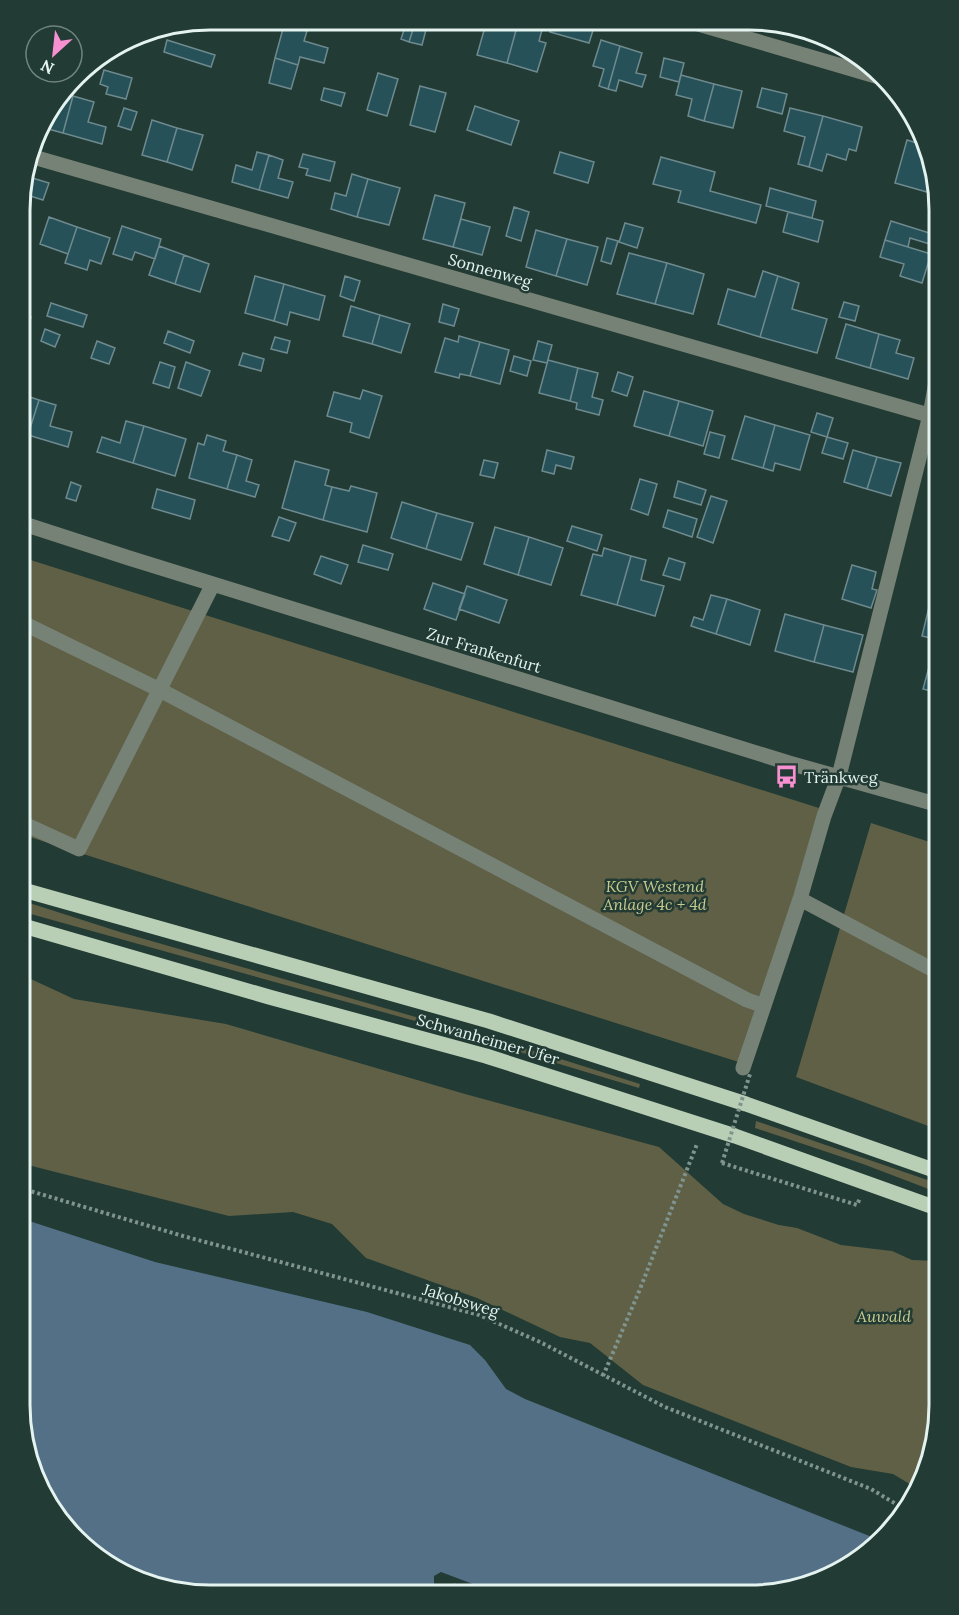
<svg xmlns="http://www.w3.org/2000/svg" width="959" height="1615" viewBox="0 0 959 1615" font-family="Lora,serif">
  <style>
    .green { fill: #5f6046 }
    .water { fill: #537086 }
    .building { fill: #265158; stroke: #6e8a8f; stroke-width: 1.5 }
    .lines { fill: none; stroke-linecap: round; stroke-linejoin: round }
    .path { stroke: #80948f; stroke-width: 4; stroke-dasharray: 3 3; stroke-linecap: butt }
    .minor { stroke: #778276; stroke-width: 15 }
    .major { stroke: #b8ceb5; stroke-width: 15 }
    .path-bridge { stroke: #80948f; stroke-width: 4; stroke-dasharray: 3 3; stroke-linecap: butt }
    .labels { text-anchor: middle; stroke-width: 5; stroke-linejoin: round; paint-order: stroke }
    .street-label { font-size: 16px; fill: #e4f3ef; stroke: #223b34 }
    .poi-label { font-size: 16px; fill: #e4f3ef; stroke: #223b34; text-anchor: start }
    .park-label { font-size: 16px; font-style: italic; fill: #c9ca8e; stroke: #223b34 }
    .rim { fill: none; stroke: #e4f3ef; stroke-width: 3 }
  </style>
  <rect width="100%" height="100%" fill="#223b34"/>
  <path class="green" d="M21 557 819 808 745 1064 20 834Z
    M871 823 939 845V1130L796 1077Z
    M20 900 120 932 548 1055 640 1084 639 1088 433 1026 20 911Z
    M20 974 74 999 226 1024 465 1094 659 1147 723 1204 744 1214 779 1225 797 1228 841 1245 892 1251 912 1260 939 1261V1418L929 1467 918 1489 893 1474 851 1467 643 1385 590 1343 560 1337 477 1298 366 1258 332 1224 293 1212 229 1216 20 1163Z
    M756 1121 939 1184V1193L863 1164 755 1128Z
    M454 1583 484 1595H450Z"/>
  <path class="water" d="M20 1218 155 1262 367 1312 470 1345 485 1360 506 1389 525 1399 877 1539 822 1581 750 1595H502L441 1572 434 1576V1586L450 1595 185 1594 94 1556 34 1478 20 1405Z"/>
  <path class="building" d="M298 20H310L307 31 296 27Z
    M396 20H416L409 42 401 39 404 30 394 27Z
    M416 20H442L440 26 428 22 422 45 409 42Z
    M487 20H509L518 23 507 63 477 55Z
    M201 21 198 31 180 25Z
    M554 21H584L595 24 589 43 550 32Z
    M518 23 542 30 539 41 546 43 537 72 507 63Z
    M284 25 307 31 304 41 328 48 324 63 300 57 298 65 275 58Z
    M167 40 215 55 211 67 164 52Z
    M601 40 620 46 608 89 599 86 604 69 593 66Z
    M620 46 642 53 636 73 646 75 642 87 619 80 616 91 608 89Z
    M275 58 298 65 291 89 269 83Z
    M664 58 684 63 679 82 660 77Z
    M104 70 132 78 126 99 106 94 108 87 100 84Z
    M378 73 398 79 387 116 367 110Z
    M681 75 714 84 704 121 688 116 692 99 676 95Z
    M714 84 742 91 733 128 704 121Z
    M420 86 446 93 435 132 410 125Z
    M324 88 345 93 341 106 321 100Z
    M762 88 787 94 782 114 757 107Z
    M64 93 73 96 63 133 41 127 43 121Z
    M73 96 94 102 88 122 106 127 102 144 63 133Z
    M475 106 519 121 511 145 467 130Z
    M124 108 137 112 131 130 118 126Z
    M790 108 823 116 809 167 798 164 805 137 784 131Z
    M823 116 862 127 856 151 849 149 846 160 827 154 822 171 809 167Z
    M152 120 177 128 167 162 142 155Z
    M177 128 203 135 192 170 167 162Z
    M907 140 927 146 932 174 927 192 895 183Z
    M257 152 269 155 259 190 232 182 236 165 252 170Z
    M560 152 594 162 588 183 554 173Z
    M303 154 335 162 330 181 306 175 308 169 299 167Z
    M269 155 283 160 278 178 293 182 288 198 259 190Z
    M661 157 715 172 710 191 761 205 756 223 678 202 681 191 653 184Z
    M352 174 368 179 357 217 331 209 335 193 346 196Z
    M932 174 937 195 927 192Z
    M29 177 49 183 43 200 24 194Z
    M368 179 400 188 389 225 357 217Z
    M770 188 816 201 812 218 766 206Z
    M435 195 465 203 453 247 423 239Z
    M514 207 529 212 521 241 506 236Z
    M788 212 823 221 818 242 783 232Z
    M49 217 77 227 68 254 40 244Z
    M461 219 490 227 482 255 453 247Z
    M891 221 939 236V257L931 254 933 245 910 238 908 247 885 240Z
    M625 223 643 228 637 248 619 242Z
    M122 226 161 239 155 259 135 252 132 260 113 254Z
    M77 227 110 238 101 264 90 260 87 270 65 263Z
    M536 230 567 239 556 276 526 267Z
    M607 238 618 241 611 264 601 261Z
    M567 239 598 247 587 285 556 276Z
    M885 240 931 254 922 283 900 276 904 264 880 257Z
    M159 246 184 255 175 284 149 275Z
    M629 253 667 263 655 304 617 294Z
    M184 255 209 264 200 292 175 284Z
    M21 259 27 261 24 271 21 270Z
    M667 263 704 274 693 314 655 304Z
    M763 271 778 276 760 337 718 324 728 289 755 297Z
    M255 276 284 284 274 321 245 313Z
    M345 276 360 281 354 301 340 296Z
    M778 276 799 283 792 309 827 319 817 353 760 337Z
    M284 284 325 296 319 320 290 312 287 325 274 321Z
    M844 302 859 306 855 321 839 317Z
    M51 303 87 315 83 327 47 316Z
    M443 304 459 309 454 326 439 322Z
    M351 306 380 315 372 344 343 336Z
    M21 314 31 317 25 337 21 336Z
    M380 315 410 324 401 353 372 344Z
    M846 324 879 334 870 368 836 358Z
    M45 329 60 335 55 347 41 341Z
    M168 331 194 341 190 353 164 343Z
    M879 334 900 340 896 353 914 358 908 379 870 368Z
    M459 336 480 342 470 376 460 374 459 378 435 372 445 338 458 342Z
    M275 337 290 341 287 353 271 349Z
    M97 341 115 348 109 364 91 358Z
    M538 341 552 345 547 363 533 360Z
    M480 342 509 350 500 384 470 376Z
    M243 353 264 359 261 371 239 365Z
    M514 356 531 361 527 376 510 371Z
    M548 360 578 368 570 401 539 393Z
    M160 362 175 367 169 388 153 383Z
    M186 362 210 371 201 396 178 388Z
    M578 368 598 373 592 397 603 400 599 415 576 409 577 403 570 401Z
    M618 372 633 377 627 396 612 391Z
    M363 390 382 396 369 438 350 432 352 423 327 416 334 392 360 399Z
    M644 391 679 401 669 436 634 426Z
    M21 394 39 400 28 435 21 432Z
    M39 400 56 405 50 426 72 432 68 447 28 435Z
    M679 401 713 411 703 446 669 436Z
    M817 413 833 418 827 437 811 432Z
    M745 416 775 425 763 468 732 459Z
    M126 421 144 426 133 463 97 452 102 437 120 443Z
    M775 425 810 435 800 470 775 463 773 471 763 468Z
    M144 426 186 439 175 476 133 463Z
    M710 432 725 436 719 458 704 454Z
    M207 435 226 441 223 451 237 455 227 489 189 478 198 443 204 445Z
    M827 437 848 443 843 459 822 453Z
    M547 450 574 457 571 469 556 465 554 474 542 471Z
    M853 450 877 457 867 489 844 482Z
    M237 455 252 460 246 481 259 485 255 497 227 489Z
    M877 457 901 463 891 496 867 489Z
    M484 460 498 463 494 478 480 475Z
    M295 461 329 470 325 485 332 487 323 520 282 508Z
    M640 479 657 484 648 515 631 509Z
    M678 481 706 490 701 505 674 497Z
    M71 482 81 486 76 501 66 498Z
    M351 486 377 493 367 532 323 520 332 487 349 491Z
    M157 489 195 500 190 519 152 508Z
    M711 496 727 501 713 543 697 537Z
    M402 502 437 513 426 549 391 538Z
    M668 510 697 519 692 537 663 527Z
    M437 513 473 523 461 560 426 549Z
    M279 517 296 523 289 541 272 536Z
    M572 526 602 535 597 551 567 541Z
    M495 527 529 537 518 575 484 564Z
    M529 537 563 548 551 585 518 575Z
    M363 545 393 554 388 570 358 562Z
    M604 548 631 556 617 605 581 595 593 554 602 556Z
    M321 556 348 565 341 584 314 574Z
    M631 556 646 560 641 580 664 586 655 616 617 605Z
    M669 558 685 563 680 580 663 575Z
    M852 565 876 572 872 589 877 590 871 608 842 599Z
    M433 583 465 594 456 620 424 609Z
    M467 586 507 600 499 623 459 609Z
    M711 595 727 599 716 634 691 626 694 617 703 620Z
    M727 599 760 610 750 645 716 634Z
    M939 601V640L922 636 929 607 937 610Z
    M785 614 824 625 814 662 775 651Z
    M824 625 863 635 853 672 814 662Z
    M931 660 939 662V693L923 689Z"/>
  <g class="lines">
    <path class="path" d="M722 1163 857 1205 860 1198
      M20 1188 183 1236 479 1315 540 1342 665 1407 871 1489 906 1510
      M603 1376 640 1289 697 1144"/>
    <path class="minor" d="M688 21 879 77
      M30 156 939 418
      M21 523 129 558 789 763 939 805
      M21 622 160 690 747 1000 764 1006
      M20 822 79 849 213 584
      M800 899 939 973
      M743 1068 800 899 824 816 839 776 930 415 939 365"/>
    <path class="major" d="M20 889 489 1021 746 1104 939 1172
      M20 925 269 997 486 1056 735 1136 939 1209"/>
    <path class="path-bridge" d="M722 1163 750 1074"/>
  </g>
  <defs>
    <symbol id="bus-bare" viewBox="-9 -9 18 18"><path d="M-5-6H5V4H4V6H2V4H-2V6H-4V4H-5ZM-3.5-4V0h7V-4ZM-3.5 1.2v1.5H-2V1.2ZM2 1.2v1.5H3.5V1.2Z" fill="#f690d0" stroke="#223b34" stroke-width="2.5" paint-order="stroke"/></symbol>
  </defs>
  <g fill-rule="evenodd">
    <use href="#bus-bare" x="770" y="760" width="33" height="33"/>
  </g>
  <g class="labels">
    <g class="street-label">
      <text transform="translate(490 270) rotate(16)" y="6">Sonnenweg</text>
      <text transform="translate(484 650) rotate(17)" y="6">Zur Frankenfurt</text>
      <text transform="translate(488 1039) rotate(16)" y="6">Schwanheimer Ufer</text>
      <text transform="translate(461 1300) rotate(17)" y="6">Jakobsweg</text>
    </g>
    <g class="poi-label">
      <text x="804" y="783">Tränkweg</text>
    </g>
    <g class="park-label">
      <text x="655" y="892">KGV Westend<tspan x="655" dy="18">Anlage 4c + 4d</tspan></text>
      <text x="884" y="1322">Auwald</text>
    </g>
  </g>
  <path d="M0 0H959V1615H0ZM210 30H749A180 180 0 0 1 929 210V1405A180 180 0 0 1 749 1585H210A180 180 0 0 1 30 1405V210A180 180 0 0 1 210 30Z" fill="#223b34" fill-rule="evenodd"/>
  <path class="rim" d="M210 30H749A180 180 0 0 1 929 210V1405A180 180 0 0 1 749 1585H210A180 180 0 0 1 30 1405V210A180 180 0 0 1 210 30Z"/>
  <g transform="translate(54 54) rotate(207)"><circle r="28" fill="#223b34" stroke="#70857f" stroke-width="1.5"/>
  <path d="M0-4.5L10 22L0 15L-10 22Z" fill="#f690d0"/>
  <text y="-9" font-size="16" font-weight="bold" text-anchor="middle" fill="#e4f3ef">N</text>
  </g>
</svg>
